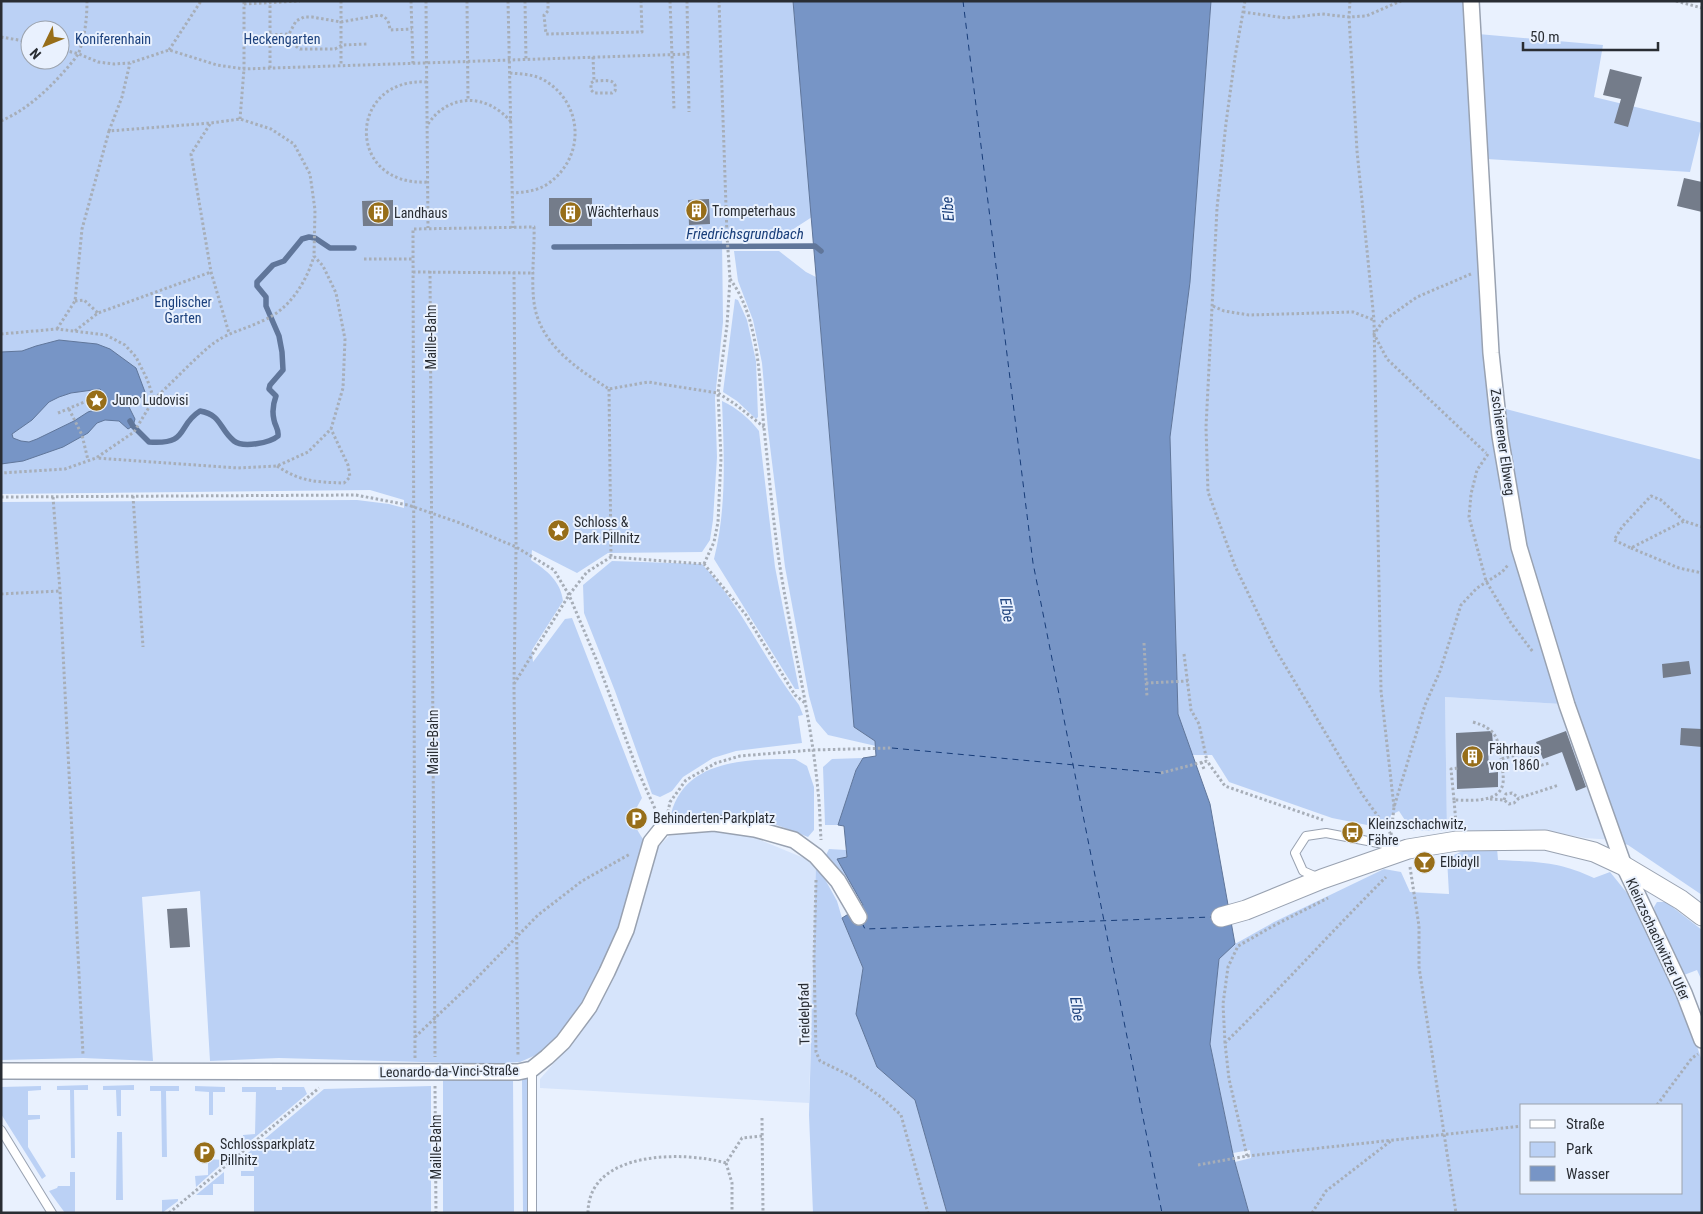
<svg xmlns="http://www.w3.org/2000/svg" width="1703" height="1214" viewBox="0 0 1703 1214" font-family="'Roboto Condensed',sans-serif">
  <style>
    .built { fill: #d6e4fb }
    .green { fill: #bbd1f5; fill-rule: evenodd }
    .water { fill: #7795c6; stroke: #60769a; fill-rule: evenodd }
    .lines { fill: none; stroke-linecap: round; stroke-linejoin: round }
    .stream { stroke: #60769a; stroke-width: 5.5 }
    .ferry { stroke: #183d79; stroke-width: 1; stroke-dasharray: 6 5; stroke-linecap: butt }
    .building { fill: #747c8a }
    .service-casing { stroke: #99a2b1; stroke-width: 10 }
    .minor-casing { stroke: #99a2b1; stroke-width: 18 }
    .tertiary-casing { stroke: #99a2b1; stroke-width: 21 }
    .path { stroke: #a7aeb8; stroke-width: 3; stroke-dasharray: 2.5 2.5; stroke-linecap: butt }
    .service { stroke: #fff; stroke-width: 8 }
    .minor { stroke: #fff; stroke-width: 15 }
    .tertiary { stroke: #fff; stroke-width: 19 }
    .labels { text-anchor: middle; stroke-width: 4; stroke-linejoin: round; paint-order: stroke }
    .park-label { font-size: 14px; fill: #1c417d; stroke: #e9f1fe }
    .poi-label { font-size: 14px; fill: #292d33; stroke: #e9f1fe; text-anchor: start }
    .street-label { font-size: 14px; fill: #292d33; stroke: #e9f1fe }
    .water-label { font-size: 15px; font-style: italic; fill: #183d79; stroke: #e9f1fe }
  </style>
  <rect width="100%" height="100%" fill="#e9f1fe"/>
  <path class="built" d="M1445 697 1561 704 1613 840 1585 838 1543 830 1447 831Z
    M716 830 755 838 816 863 809 1103 540 1088V1079L568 1047 631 931 658 847 669 836Z"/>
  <path class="green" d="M1 1H793L812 217 778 239 733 238V236L722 237 723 322 715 398 717 457 713 520 710 540 702 552 608 553 577 573 532 550 531 560C546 570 561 581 563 601L532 650 533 662 565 619 572 618 642 798C631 817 631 821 643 839L621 928 583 1006 558 1036 536 1055 520 1062 492 1064 279 1058 210 1061 200 891 142 897 153 1061 83 1058 1 1060V502L357 500 389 504 404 508V500L370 490 1 494ZM30 30H60V60H30Z
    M1211 1H1465L1502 408 1702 460V895L1628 845 1613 840 1561 704 1445 697 1447 831H1412L1399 811 1391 815 1387 829 1332 818 1229 782 1212 755H1192L1178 714 1170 437 1190 282Z
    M1478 34 1603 45 1594 97 1702 123 1690 172 1487 159Z
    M734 251H779L806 272 816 277 854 727 875 741 876 746 828 735 816 721 809 696 785 567 768 430 762 363 753 320 738 281Z
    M735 299 738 300 747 320 756 361 758 417 756 419 737 401 723 392Z
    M722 401C737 408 749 418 759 431L775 567 799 689H795L714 559C727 507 724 454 722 401Z
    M612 561 702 564C742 606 764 660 799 705L803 715 798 716 802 743 736 751 713 758 683 777 672 791 660 797 652 794 615 691 584 613 583 585Z
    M863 758 856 770 838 825H825L823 767 832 759Z
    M795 759 807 766 814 787V830L808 837C779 825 750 814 719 816 705 816 682 826 671 814 685 759 748 759 795 759Z
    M1497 848 1498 860C1536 862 1558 861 1594 878L1610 872 1627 893 1641 916 1680 996 1701 1058 1702 1213H1249L1235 1162 1251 1158 1250 1150 1233 1153 1210 1044 1219 958 1235 944 1274 922 1384 869 1401 872 1410 892 1449 894 1447 858 1463 851ZM1522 1105H1682V1193H1522Z
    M829 849 846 850 847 857 837 859 863 905 838 875 826 855Z
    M816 863 837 901 842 918 863 968 857 1014 877 1067 915 1100 947 1213H813L809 1115Z
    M1657 902H1666L1702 930V981L1697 970 1684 975 1655 913 1654 907Z
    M443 1079H513L514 1213H443Z
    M522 1079H527V1213H523Z
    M88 1085V1090H74L75 1158H71L70 1090H57V1086Z
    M134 1085V1090H121V1116H117L116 1090H103V1086Z
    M41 1086V1090L28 1091V1115H40V1119L28 1120V1147L46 1176 42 1179 1 1114V1087Z
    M150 1086H179V1091H166L167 1157H162L161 1091H150Z
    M195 1086 225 1087V1092H213V1115H209V1092L195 1091Z
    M431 1086V1213H254V1176H241V1171H254V1158H242L324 1089Z
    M242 1087H276V1090H282V1087H304L307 1094 242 1148 243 1135 255 1134 256 1092H242Z
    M117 1132H122L123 1200H116Z
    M208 1159 224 1160V1162L196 1187 195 1176 208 1175Z
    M70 1172H75V1213H65L49 1191 57 1188 58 1186H70Z
    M224 1172V1184H213V1195H196Z
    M178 1199V1201L162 1213V1200Z"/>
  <path class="water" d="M793 1H1211L1190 282 1170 437 1178 714 1210 804 1235 944 1219 959 1210 1044 1234 1159 1249 1213H947L915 1100 877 1067 856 1014 863 968 842 918 863 905 837 859 847 857 844 826 838 825 856 770 863 758 876 756 875 741 854 727Z
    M59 340 97 344 110 349 136 368 145 392 136 403 131 402 129 407 135 419 133 426 128 429 119 421 105 420 97 423 88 433 63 447 23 461 1 464V352L22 351 36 346ZM100 389 107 396 106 402 97 409 88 412 74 421 37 439 29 442 21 441 13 438 12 434 32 420 49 402 59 397 71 393Z"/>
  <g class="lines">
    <path class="stream" d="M554 247 815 246 821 251
      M130 421 133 426 149 442C190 445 176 426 200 411 222 415 219 429 234 441 243 448 270 443 278 436 279 429 275 426 274 420 272 412 273 404 276 396L269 389 270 385 283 370 282 352 279 336 266 306V297L257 286V282L273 265 284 261 302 239 309 237 315 238 330 248H354"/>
    <path class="ferry" d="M963 1 1033 563 1162 1213
      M892 748 1161 773
      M862 923 865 929 1212 917"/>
  </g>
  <path class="building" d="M1610 69 1642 77 1628 127 1614 123 1621 99 1603 95Z
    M1684 178 1702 182V212L1677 206Z
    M549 198H592V226H549Z
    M709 199 710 224 689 225 688 200Z
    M393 200V226H363L362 201Z
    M1689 661 1691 674 1663 678 1662 664Z
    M1681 728 1702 729V747L1680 745Z
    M1492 731 1493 745H1488L1489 773 1498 772V787L1457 789 1456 733Z
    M1566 731 1586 787 1576 791 1562 752 1543 759 1536 742Z
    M187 908 190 947 170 948 167 909Z"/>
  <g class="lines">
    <defs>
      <path id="service" d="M1319 878 1303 871 1295 853 1306 836 1326 833 1399 847
        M532 1069V1213
        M1 1130 52 1213"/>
      <path id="minor" d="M1471 1 1491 353 1500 436 1519 547 1567 705 1624 866 1684 993 1702 1040
        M1 1071 518 1072 532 1069 547 1057 563 1042 589 1007 607 972 626 930 651 842 663 827 714 823 755 829 794 840 816 856 838 881 859 917"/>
      <path id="tertiary" d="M1221 917 1246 910 1322 879 1408 849 1457 841 1545 840 1594 852 1624 866 1681 900 1702 916"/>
    </defs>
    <use href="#service" class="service-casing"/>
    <use href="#minor" class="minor-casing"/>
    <use href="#tertiary" class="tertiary-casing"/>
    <path class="path" d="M341 1V66
      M411 1 413 64
      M426 1 428 228
      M467 1 468 100
      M508 1 513 228
      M525 1 526 60
      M548 1V11L544 15 546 34 642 32 641 1
      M670 1 674 109
      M687 1 689 112
      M1245 1 1235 57 1226 123 1217 208 1206 427 1208 492 1235 566 1274 647 1362 794 1390 833
      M1350 1 1349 17 1357 151 1374 320 1381 691 1394 807
      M1676 1 1702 8
      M244 4 300 1
      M1243 12 1286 18 1322 14 1349 17 1366 16 1401 1
      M289 34 291 43 300 49H335L342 45 367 44
      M270 35 289 34 296 21 304 17H312L341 22 380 15C388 18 389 22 390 30L412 29
      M1 37 30 42
      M60 49 79 54 98 62 114 64 130 63 169 50 217 65 244 69 689 54
      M169 50 201 1
      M593 57 594 81 591 83V90L594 93H612L615 91C618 77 603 81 594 81
      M270 68V1
      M510 73C521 74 533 74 544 80 583 103 586 156 549 183 538 191 525 192 513 193
      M427 82C347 77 345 187 428 182
      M240 119 244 69V1
      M1 121C28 109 49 89 68 67 72 62 77 57 79 52 85 36 87 18 87 1
      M210 124 191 154 211 272 229 333
      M428 124C449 93 487 93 511 122
      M109 131 122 97 130 63
      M364 259H413
      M430 271 435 1057
      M413 272 534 273
      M514 272 516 547 514 685 518 1057
      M1471 274 1417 297 1383 321 1374 334 1387 359 1486 453
      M730 279C760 319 759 380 764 428 769 474 773 521 780 567 792 642 811 716 818 791 820 808 820 824 821 840
      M75 301 84 300 98 313
      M1213 306 1224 311 1249 315 1353 312 1374 320
      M57 329 75 301 82 229 109 131 211 123 240 119 271 129 294 144 310 174 315 210 314 256 323 266 336 293 345 339 343 388 331 429 308 452 277 466 238 468 96 458
      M75 331 98 313 211 272
      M1 334 57 329 106 335 125 345 136 357 147 379 154 399 134 432 96 458 65 469 1 473
      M609 389 611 557
      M154 399C173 382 191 362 210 346 227 332 244 330 262 321 289 310 306 283 314 256
      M69 409 82 435 88 460
      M58 413 89 400
      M1488 454 1477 470 1471 494 1469 517 1486 581 1511 623 1533 652
      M277 466C301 482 316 482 344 483L350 477 348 465 331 429
      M133 496 143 647
      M1 497 356 495 408 505 460 523 516 547 554 570 569 595 599 666 637 769 657 813
      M53 497 60 591 83 1055
      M1684 521 1661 500 1651 496 1622 527 1614 540 1631 548 1684 521 1702 527
      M1631 548 1679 568 1702 573
      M704 564 714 542 718 522 721 458 718 393 727 325 730 279 727 236 719 1
      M1 594 60 591
      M1144 643 1147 697
      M1184 654 1191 710 1199 724 1207 761
      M1146 683 1188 681
      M514 684 569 595 587 572 611 557 704 564 746 615 795 695 805 703
      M1473 722C1496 729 1498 737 1501 759
      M1201 762 1204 769
      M1161 773 1207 761 1225 786 1323 820
      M1490 799 1504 800 1509 804 1514 803 1519 798 1559 785
      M1454 800 1451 769 1458 768
      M1504 800 1506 794 1512 793 1519 798
      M668 812 670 802 686 780 716 763 740 756 812 750 892 748
      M1456 823 1454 800C1469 800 1500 804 1503 783 1504 776 1502 767 1501 759L1527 752 1542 765 1550 763
      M1391 835 1394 807 1425 705 1440 671 1461 605 1477 588 1502 572 1508 565
      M1410 867 1419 926V967L1456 1213
      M816 880 814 958 816 1052 820 1061 853 1077 881 1097 901 1115 928 1213
      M415 1037 473 982 538 915 582 881 630 854
      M1225 1043 1223 1004 1228 967 1238 946 1275 925 1328 898
      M415 1058 413 229 534 227C535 253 529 292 537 316 548 350 581 371 609 389L648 382 718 393 735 404 764 427
      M435 1086 436 1213
      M1657 1105 1692 1058 1698 1054
      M762 1118 763 1213
      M1247 1156 1229 1079 1225 1043C1280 989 1331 932 1386 877
      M726 1163 732 1183V1213
      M1198 1165 1247 1156 1522 1126
      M169 1213 319 1088
      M588 1213C588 1150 684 1151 726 1163L742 1138 763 1136
      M1312 1213 1326 1191 1392 1140"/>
    <use href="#service" class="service"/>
    <use href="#minor" class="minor"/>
    <use href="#tertiary" class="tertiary"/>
  </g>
  <defs>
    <symbol id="building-disc" viewBox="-11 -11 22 22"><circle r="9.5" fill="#976e19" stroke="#e9f1fe"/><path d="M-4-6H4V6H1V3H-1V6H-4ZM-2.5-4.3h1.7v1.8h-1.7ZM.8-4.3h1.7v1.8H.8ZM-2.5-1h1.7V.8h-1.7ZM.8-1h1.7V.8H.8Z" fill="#fff"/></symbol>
    <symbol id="sight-disc" viewBox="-11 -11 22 22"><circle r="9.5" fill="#976e19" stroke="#e9f1fe"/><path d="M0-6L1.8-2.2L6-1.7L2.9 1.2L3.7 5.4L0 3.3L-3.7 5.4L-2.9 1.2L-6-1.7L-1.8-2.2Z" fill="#fff"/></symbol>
    <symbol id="parking-disc" viewBox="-11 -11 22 22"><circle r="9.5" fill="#976e19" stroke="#e9f1fe"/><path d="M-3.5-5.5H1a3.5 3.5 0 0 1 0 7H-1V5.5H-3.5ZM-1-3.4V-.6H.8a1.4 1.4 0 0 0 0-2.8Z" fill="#fff"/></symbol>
    <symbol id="bus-disc" viewBox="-11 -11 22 22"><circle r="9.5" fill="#976e19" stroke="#e9f1fe"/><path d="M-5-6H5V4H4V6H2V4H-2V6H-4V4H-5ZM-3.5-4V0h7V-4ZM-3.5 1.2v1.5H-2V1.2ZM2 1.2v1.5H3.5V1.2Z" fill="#fff"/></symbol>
    <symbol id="bar-disc" viewBox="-11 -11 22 22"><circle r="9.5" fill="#976e19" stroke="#e9f1fe"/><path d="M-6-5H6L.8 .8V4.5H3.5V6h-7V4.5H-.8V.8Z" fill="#fff"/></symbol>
  </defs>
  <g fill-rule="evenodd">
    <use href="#building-disc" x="684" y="198" width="25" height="25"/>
    <use href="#building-disc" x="558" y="200" width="25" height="25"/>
    <use href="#building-disc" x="366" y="200" width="25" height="25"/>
    <use href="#sight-disc" x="84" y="388" width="25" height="25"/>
    <use href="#sight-disc" x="546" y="518" width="25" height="25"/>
    <use href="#building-disc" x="1460" y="744" width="25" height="25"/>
    <use href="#parking-disc" x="624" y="806" width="25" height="25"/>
    <use href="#bus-disc" x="1340" y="820" width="25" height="25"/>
    <use href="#bar-disc" x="1412" y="850" width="25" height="25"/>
    <use href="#parking-disc" x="192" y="1140" width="25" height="25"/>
  </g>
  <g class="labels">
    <g class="park-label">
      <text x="113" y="44">Koniferenhain</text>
      <text x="282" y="44">Heckengarten</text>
      <text x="183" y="307">Englischer<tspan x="183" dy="16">Garten</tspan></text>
    </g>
    <g class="poi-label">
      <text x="712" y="216">Trompeterhaus</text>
      <text x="587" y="217">Wächterhaus</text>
      <text x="394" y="218">Landhaus</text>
      <text x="112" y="405">Juno Ludovisi</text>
      <text x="574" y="527">Schloss &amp;<tspan x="574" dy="16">Park Pillnitz</tspan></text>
      <text x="1489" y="754">Fährhaus<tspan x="1489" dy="16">von 1860</tspan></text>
      <text x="653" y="823">Behinderten-Parkplatz</text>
      <text x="1368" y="829">Kleinzschachwitz,<tspan x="1368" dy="16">Fähre</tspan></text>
      <text x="1440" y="867">Elbidyll</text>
      <text x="220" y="1149">Schlossparkplatz<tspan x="220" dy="16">Pillnitz</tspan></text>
    </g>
    <g class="street-label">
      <text transform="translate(431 337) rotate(-90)" y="5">Maille-Bahn</text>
      <text transform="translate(1503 442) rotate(82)" y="5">Zschierener Elbweg</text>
      <text transform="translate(433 742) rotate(-90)" y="5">Maille-Bahn</text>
      <text transform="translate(1658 939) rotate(65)" y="5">Kleinzschachwitzer Ufer</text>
      <text transform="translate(804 1014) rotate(-91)" y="5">Treidelpfad</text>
      <text transform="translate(449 1071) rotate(-1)" y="5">Leonardo-da-Vinci-Straße</text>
      <text transform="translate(436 1147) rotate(-90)" y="5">Maille-Bahn</text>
    </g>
    <g class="water-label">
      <text transform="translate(948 209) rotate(-95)" y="5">Elbe</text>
      <text x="745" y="239">Friedrichsgrundbach</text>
      <text transform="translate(1007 610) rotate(80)" y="5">Elbe</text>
      <text transform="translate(1077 1009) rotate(80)" y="5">Elbe</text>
    </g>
  </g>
  <rect width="1703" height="1214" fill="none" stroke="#292d33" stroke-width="5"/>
  <rect x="1520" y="1104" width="162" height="90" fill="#e9f1fe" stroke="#9ca3ad"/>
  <rect x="1530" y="1120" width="25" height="8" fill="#ffffff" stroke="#9ca3ad"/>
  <text x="1566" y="1129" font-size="15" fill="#292d33">Straße</text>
  <rect x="1530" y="1142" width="25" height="15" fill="#bbd1f5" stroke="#9ca3ad"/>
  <text x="1566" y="1154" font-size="15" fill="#292d33">Park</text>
  <rect x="1530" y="1166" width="25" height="15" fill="#7795c6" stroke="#9ca3ad"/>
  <text x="1566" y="1179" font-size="15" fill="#292d33">Wasser</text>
  <g transform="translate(45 45) rotate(227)"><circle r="24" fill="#e9f1fe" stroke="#9ca3ad"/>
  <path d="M0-4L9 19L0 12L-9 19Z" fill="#976e19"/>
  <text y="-8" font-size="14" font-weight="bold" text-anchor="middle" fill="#292d33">N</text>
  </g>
  <path d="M1523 42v8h135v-8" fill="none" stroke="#292d33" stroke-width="2.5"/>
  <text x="1530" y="42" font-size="15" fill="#292d33" stroke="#e9f1fe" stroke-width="4" paint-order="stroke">50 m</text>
</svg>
